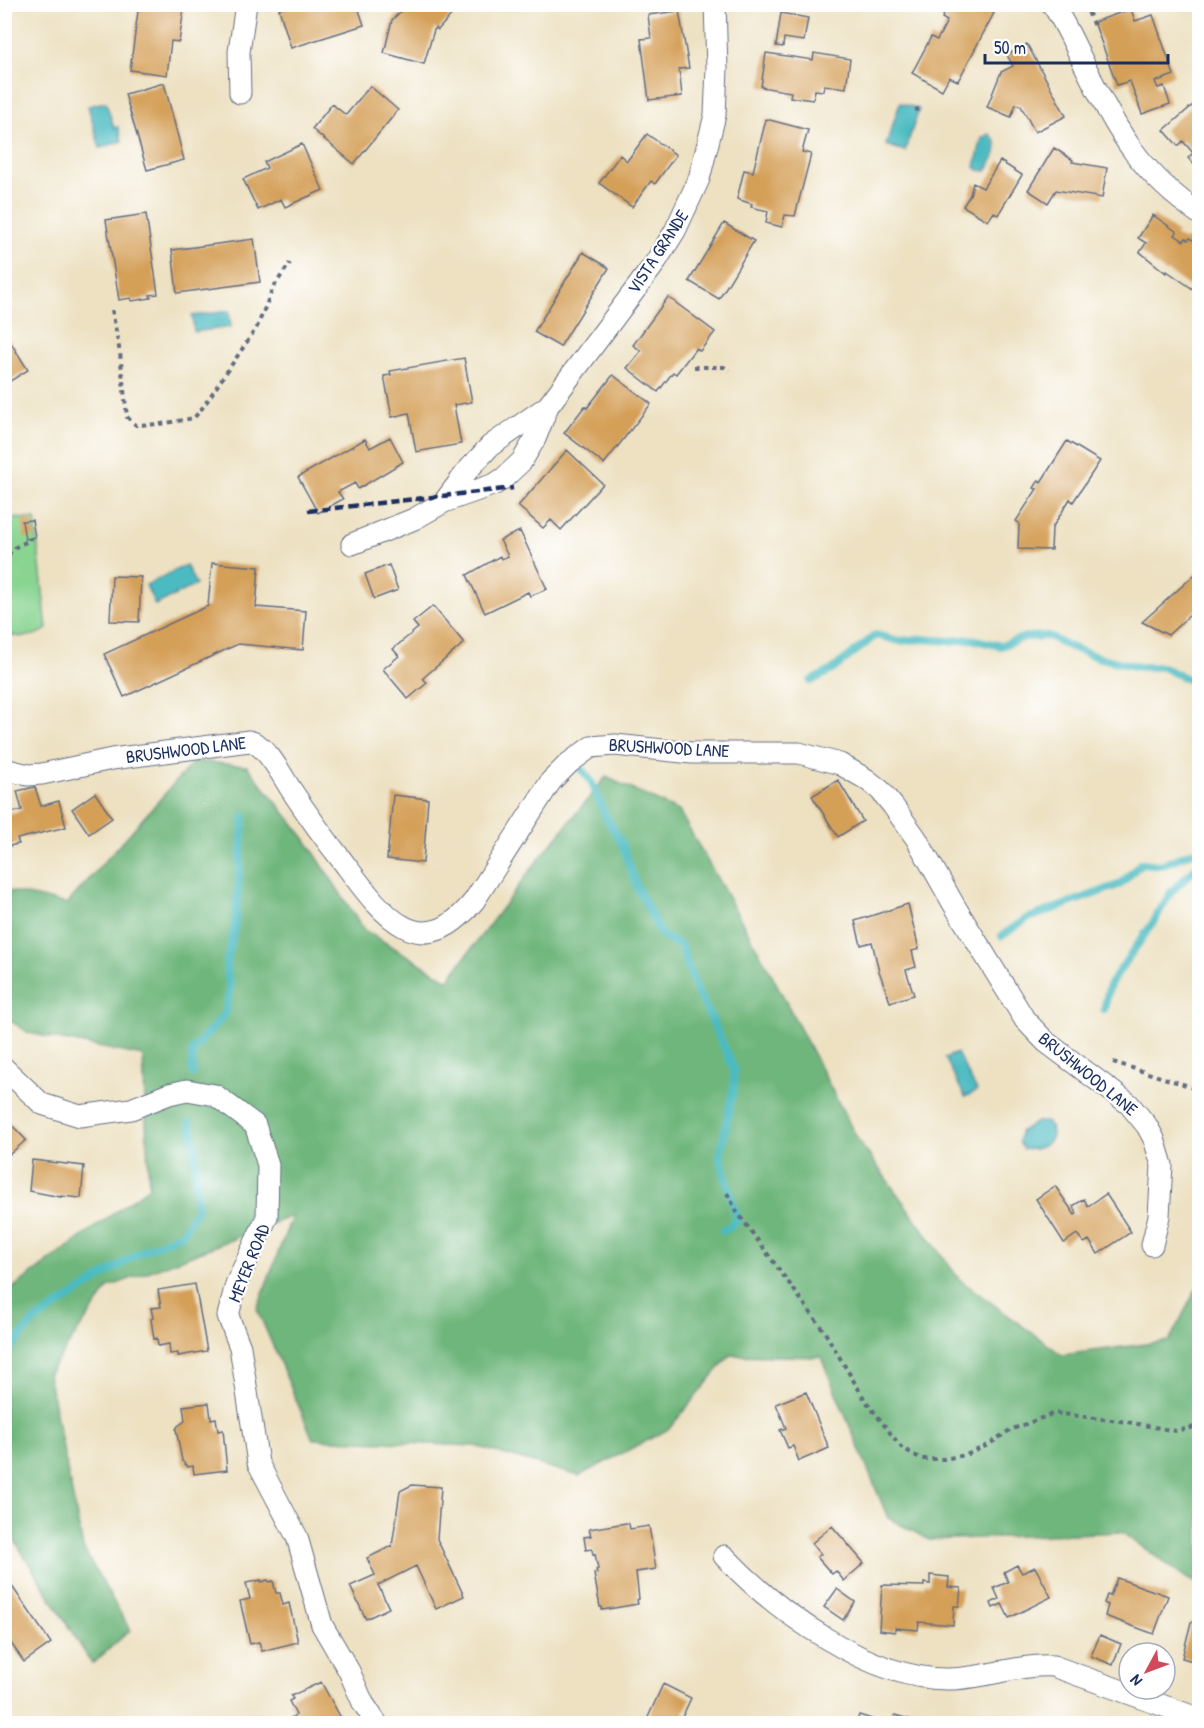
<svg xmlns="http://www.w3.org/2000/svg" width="1204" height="1728" viewBox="0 0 1204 1728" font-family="'Patrick Hand',sans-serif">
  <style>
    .green { fill: #89d491; stroke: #528278; stroke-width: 1.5 }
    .forest { fill: #6eb67b; stroke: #44726c; stroke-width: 1.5 }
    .water { fill: #4cbbc1; stroke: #347590; stroke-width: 1.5 }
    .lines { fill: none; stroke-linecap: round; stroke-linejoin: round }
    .stream { stroke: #4cbbc1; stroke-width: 8 }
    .building { fill: #d49f56 }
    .street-casing { stroke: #646d81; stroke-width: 23 }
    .path { stroke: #646d81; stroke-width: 4; stroke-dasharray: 4.5 4.5; stroke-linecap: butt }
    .street { stroke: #fff; stroke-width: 21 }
    .rail { stroke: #1b2f5e; stroke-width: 4.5; stroke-dasharray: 9 4.5; stroke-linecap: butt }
    .labels { text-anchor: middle; stroke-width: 4.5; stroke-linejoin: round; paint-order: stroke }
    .street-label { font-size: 18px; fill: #1b2f5e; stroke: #fff }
  </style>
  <rect width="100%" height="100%" fill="#fff"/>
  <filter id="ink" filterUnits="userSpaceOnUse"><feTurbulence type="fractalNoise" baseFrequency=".0167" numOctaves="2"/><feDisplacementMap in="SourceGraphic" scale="12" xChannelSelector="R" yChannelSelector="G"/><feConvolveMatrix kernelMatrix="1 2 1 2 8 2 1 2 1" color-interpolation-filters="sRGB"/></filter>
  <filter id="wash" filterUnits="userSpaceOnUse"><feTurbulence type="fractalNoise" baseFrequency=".008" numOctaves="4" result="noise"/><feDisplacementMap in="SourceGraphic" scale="24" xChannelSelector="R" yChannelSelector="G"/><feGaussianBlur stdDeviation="1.35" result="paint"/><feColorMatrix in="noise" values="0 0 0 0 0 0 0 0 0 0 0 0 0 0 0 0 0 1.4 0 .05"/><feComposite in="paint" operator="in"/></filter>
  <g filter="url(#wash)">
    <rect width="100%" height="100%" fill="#ede1c2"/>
    <path class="green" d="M5 518 35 519 47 629C36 637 17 639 5 633Z"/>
    <path class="forest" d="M194 761 247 766 304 837 364 930 448 980 535 864 606 777 679 811 771 973 858 1140 959 1279 1062 1355 1169 1341 1199 1284V1584L1188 1579 1121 1532 929 1540 888 1518 821 1357 730 1355 669 1429 579 1476 475 1446 313 1439 257 1309 292 1216 109 1287 48 1374 83 1548 130 1630 92 1664 5 1525 4 1291 6 1293 149 1187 143 1056 29 1033 5 1017V890L67 904Z"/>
    <path class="water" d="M106 102 114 128 118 127 122 141 100 148 88 106Z
      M900 103 919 109 905 151 886 145Z
      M989 134C1004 144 994 159 986 171L978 170 975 167 982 138Z
      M229 311 231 327 194 332 192 316Z
      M186 565 196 585 155 605 146 585Z
      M957 1053 977 1091 965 1097 945 1058Z
      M1036 1122H1046C1063 1139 1040 1152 1023 1149L1019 1142 1020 1132Z"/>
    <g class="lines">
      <path class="stream" d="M811 681 832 670 876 635 899 641 921 639 949 641 971 639 1001 646 1025 637 1048 636 1070 647 1097 657 1138 667H1162L1200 685
        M582 770 591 781 606 817 622 844 637 887 662 936 681 946 697 991 710 1016 734 1069V1085L720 1156 737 1220 723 1231
        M1002 936 1026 919 1121 884 1141 863 1161 865 1200 849
        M1104 1009 1110 984 1154 921 1171 892 1200 864
        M193 1073 192 1051 225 1014 230 989 226 966 235 926 244 816
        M4 1357 33 1322 137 1254 183 1233 197 1208 195 1149 190 1123"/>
    </g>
    <g id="blocks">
      <path class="building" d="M139 4 184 9 179 42 171 41 167 75 130 70Z
        M293 4H357L364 25 291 48 279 9Z
        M405 4H461L438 30 436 28 434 30 424 64 384 53 392 20 406 6Z
        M949 4H979L994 13 958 81 949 77 942 90 912 73 931 37 937 40 947 21 942 18Z
        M1131 9 1135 21 1153 15 1174 75 1155 82 1158 88 1164 86 1170 104 1142 114 1130 81 1117 85 1094 22Z
        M679 11 689 68 679 69 682 96 649 100 641 39 651 38 648 15Z
        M781 13 808 18 804 41 784 38 783 47 776 46Z
        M1027 44 1066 116 1035 132 1021 106 1016 104 1011 117 987 107 1001 72 1013 66 1007 55Z
        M766 53 813 60 814 53 850 59 846 88 824 85 823 91 815 90 813 100 790 97 791 92 761 87Z
        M164 83 184 160 147 170 125 94Z
        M370 86 398 110 354 164 312 129 332 104 346 115Z
        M1200 99V171L1188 158 1193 153 1183 141 1178 146 1164 130Z
        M766 119 808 130 802 152 811 154 795 216 785 215 782 227 766 223 768 211 751 207 752 204 737 199 744 170 753 172Z
        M647 134 676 155 655 184 651 181 632 207 599 183 620 155 627 161Z
        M302 144 323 190 285 207 281 199 258 210 243 179 267 168 264 162Z
        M1054 148 1073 160 1072 162 1107 168 1102 198 1056 190 1048 203 1028 190Z
        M1000 161 1022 175 998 215 994 212 988 221 963 206 970 195 973 183 983 188Z
        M146 214 158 294 150 295 151 298 132 301 131 298 119 300 106 220Z
        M1153 215 1177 232 1175 235 1184 241 1186 238 1188 240 1190 238 1198 244 1200 247V294L1167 271 1166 273 1140 252 1146 243 1138 238Z
        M724 223 754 241 719 299 689 281Z
        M254 239 260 282 177 293 172 250Z
        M583 252 609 268 560 347 534 332Z
        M668 297 715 332 700 351 696 348 676 374 673 372 658 392 627 368 641 351 633 345Z
        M4 332 28 370 4 385Z
        M464 358 472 402 454 405 461 444 416 452 409 413 392 417 384 376 391 375 390 371Z
        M613 375 651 404 604 464 564 433 585 406 587 408Z
        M390 437 403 462 358 489 355 483 338 492 343 499 318 513 298 477 365 439 370 448Z
        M1067 441 1100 461 1073 502 1070 499 1052 528 1051 550 1018 549 1019 523 1016 521 1037 489 1034 488 1039 480 1041 482Z
        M567 450 603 484 561 530 551 520 543 528 518 506Z
        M32 520 35 537 25 539 22 521Z
        M520 531 547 589 530 596 528 592 485 613 467 575 500 556 501 559 508 556 500 540Z
        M212 563 259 567 256 607 306 611 303 650 238 644 124 697 104 654 208 606Z
        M389 565 398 590 374 599 365 574Z
        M1200 570V606L1168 635 1142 622Z
        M112 576 141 577 139 622 110 621Z
        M433 606 464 643 423 678 427 683 408 699 383 669 399 656 393 649 418 628 413 622Z
        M838 780 863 821 838 837 812 796Z
        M35 787 41 806 59 801 66 827 17 839 19 844 4 847V815L22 810 17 791Z
        M95 793 112 818 89 834 72 809Z
        M393 795 428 799 423 863 387 859Z
        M908 904 919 949 912 951 916 967 906 970 914 995 890 1002 879 971 872 942 861 945 855 921Z
        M10 1123 26 1140 10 1154 4 1148V1128Z
        M32 1160 84 1166 81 1198 61 1196V1197L29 1191Z
        M1055 1186 1075 1215 1077 1213 1073 1206 1084 1199 1088 1206 1106 1194 1131 1232 1098 1254 1089 1240 1084 1243 1077 1234 1064 1243 1036 1199Z
        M195 1284 207 1351 178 1356V1353L170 1354 169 1344 158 1346 157 1338 154 1339 151 1319 153 1318 151 1308 161 1307 158 1290Z
        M806 1392 829 1448 799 1461 793 1446 788 1448 780 1430 786 1428 776 1404Z
        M209 1403 211 1419 216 1418 218 1431 223 1430 227 1470 194 1474 193 1466 188 1467 182 1461 176 1429 178 1426 185 1421 183 1406Z
        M412 1485 441 1487 437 1539 464 1596 436 1609 416 1566 378 1585 389 1608 366 1619 350 1586 375 1575 367 1558 392 1546 400 1491Z
        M626 1523 629 1524 630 1529 649 1526 656 1569 636 1572 639 1599 637 1600 638 1604 602 1610V1607H600L594 1574 597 1573 596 1570 598 1569 595 1554 593 1555 592 1549 586 1550 584 1537 591 1536 589 1529Z
        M832 1526 864 1563 844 1581 836 1571 832 1574 817 1557 821 1554 812 1543Z
        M1017 1565 1022 1573 1035 1567 1051 1597 1009 1618 1002 1604 993 1608 991 1603 999 1599 994 1588 1008 1582 1004 1572Z
        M930 1575 949 1577 948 1587 961 1588 959 1606H954L953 1625 919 1622 918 1630 895 1628V1632L879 1630 882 1585 924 1586V1583L930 1584Z
        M1117 1578 1168 1596 1154 1634 1105 1616 1108 1605 1104 1603 1107 1595 1110 1596Z
        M261 1580V1582L268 1580 269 1582 273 1581 276 1593H280L283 1605 289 1603 298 1642 262 1651 259 1642 250 1644 240 1601 250 1599 246 1583Z
        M9 1582 51 1643 24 1662 6 1636 4 1637V1585Z
        M837 1589 855 1602 843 1620 824 1607Z
        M1191 1622 1200 1623V1663L1182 1658Z
        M1100 1635 1121 1644 1113 1665 1091 1656Z
        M321 1682 341 1718 336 1721 338 1724H289L287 1720 296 1715 289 1701 293 1699 291 1696Z
        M663 1684 691 1698 679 1724H645Z
        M859 1715 885 1723V1724H856Z
        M895 1715 923 1723V1724H893Z"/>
    </g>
  </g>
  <g filter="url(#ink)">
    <use href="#blocks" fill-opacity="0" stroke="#646d81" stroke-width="1.5"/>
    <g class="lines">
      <defs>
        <path id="street" d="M1052 4C1067 25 1077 51 1089 74 1118 134 1143 175 1200 214
          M240 93 239 52 246 4
          M548 406 490 446 468 470 444 502 495 484 504 478 522 461 535 439 548 406 653 266 675 231 699 179 715 115 717 68 715 4
          M352 544 414 519 444 502
          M4 769 28 775 42 774 112 759 249 741C266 744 281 774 290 788 307 814 325 839 344 863 380 911 419 969 474 901L551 781 569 763 591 747 615 745 692 753H799L840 764 866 779 880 790 893 806 916 838 954 905 1025 1020 1046 1042 1129 1104 1147 1126 1154 1139 1162 1165 1159 1216 1152 1245
          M4 1068 42 1104 80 1116 131 1109 169 1094 187 1090 215 1095 255 1125 268 1165 267 1217 236 1284 228 1316 240 1347 258 1463 297 1537 322 1625 349 1671 363 1703 377 1724
          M724 1556C776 1611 870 1680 948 1679 984 1679 1017 1664 1053 1666L1200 1719"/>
      </defs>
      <use href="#street" class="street-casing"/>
      <path class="path" d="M1085 4 1095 29
        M915 110 919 109
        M112 310 120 353 127 417 136 425 161 424 194 418 203 407 257 327 273 288 290 263
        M694 367H724L729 371
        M8 564C6 550 17 545 30 541V538
        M1113 1062 1189 1086 1200 1093
        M727 1193 737 1212 824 1331 865 1400 901 1447 921 1459H943L966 1455 988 1445 1010 1430 1055 1413 1127 1422 1176 1431 1200 1426"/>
      <use href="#street" class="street"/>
      <path class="rail" d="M308 511 513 488"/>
    </g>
  </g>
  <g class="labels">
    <g class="street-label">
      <text transform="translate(658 252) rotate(-57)" y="6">VISTA GRANDE</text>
      <text transform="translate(669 748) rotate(3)" y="6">BRUSHWOOD LANE</text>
      <text transform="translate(186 750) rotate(-7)" y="6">BRUSHWOOD LANE</text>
      <text transform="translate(1088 1074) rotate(39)" y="6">BRUSHWOOD LANE</text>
      <text transform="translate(249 1263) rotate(-68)" y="6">MEYER ROAD</text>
    </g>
  </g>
  <rect width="1204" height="1728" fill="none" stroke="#fff" stroke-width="24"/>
  <g transform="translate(1147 1671) rotate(229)"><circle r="28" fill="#ffffff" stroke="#a4acbf" stroke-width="1.5"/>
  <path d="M0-4.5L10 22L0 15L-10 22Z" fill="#d1495b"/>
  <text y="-9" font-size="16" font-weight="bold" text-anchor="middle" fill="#1b2f5e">N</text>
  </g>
  <path d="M985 54v9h183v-9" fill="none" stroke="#1b2f5e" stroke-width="3"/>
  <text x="994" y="54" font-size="18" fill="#1b2f5e" stroke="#ffffff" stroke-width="4.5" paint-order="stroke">50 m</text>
</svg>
